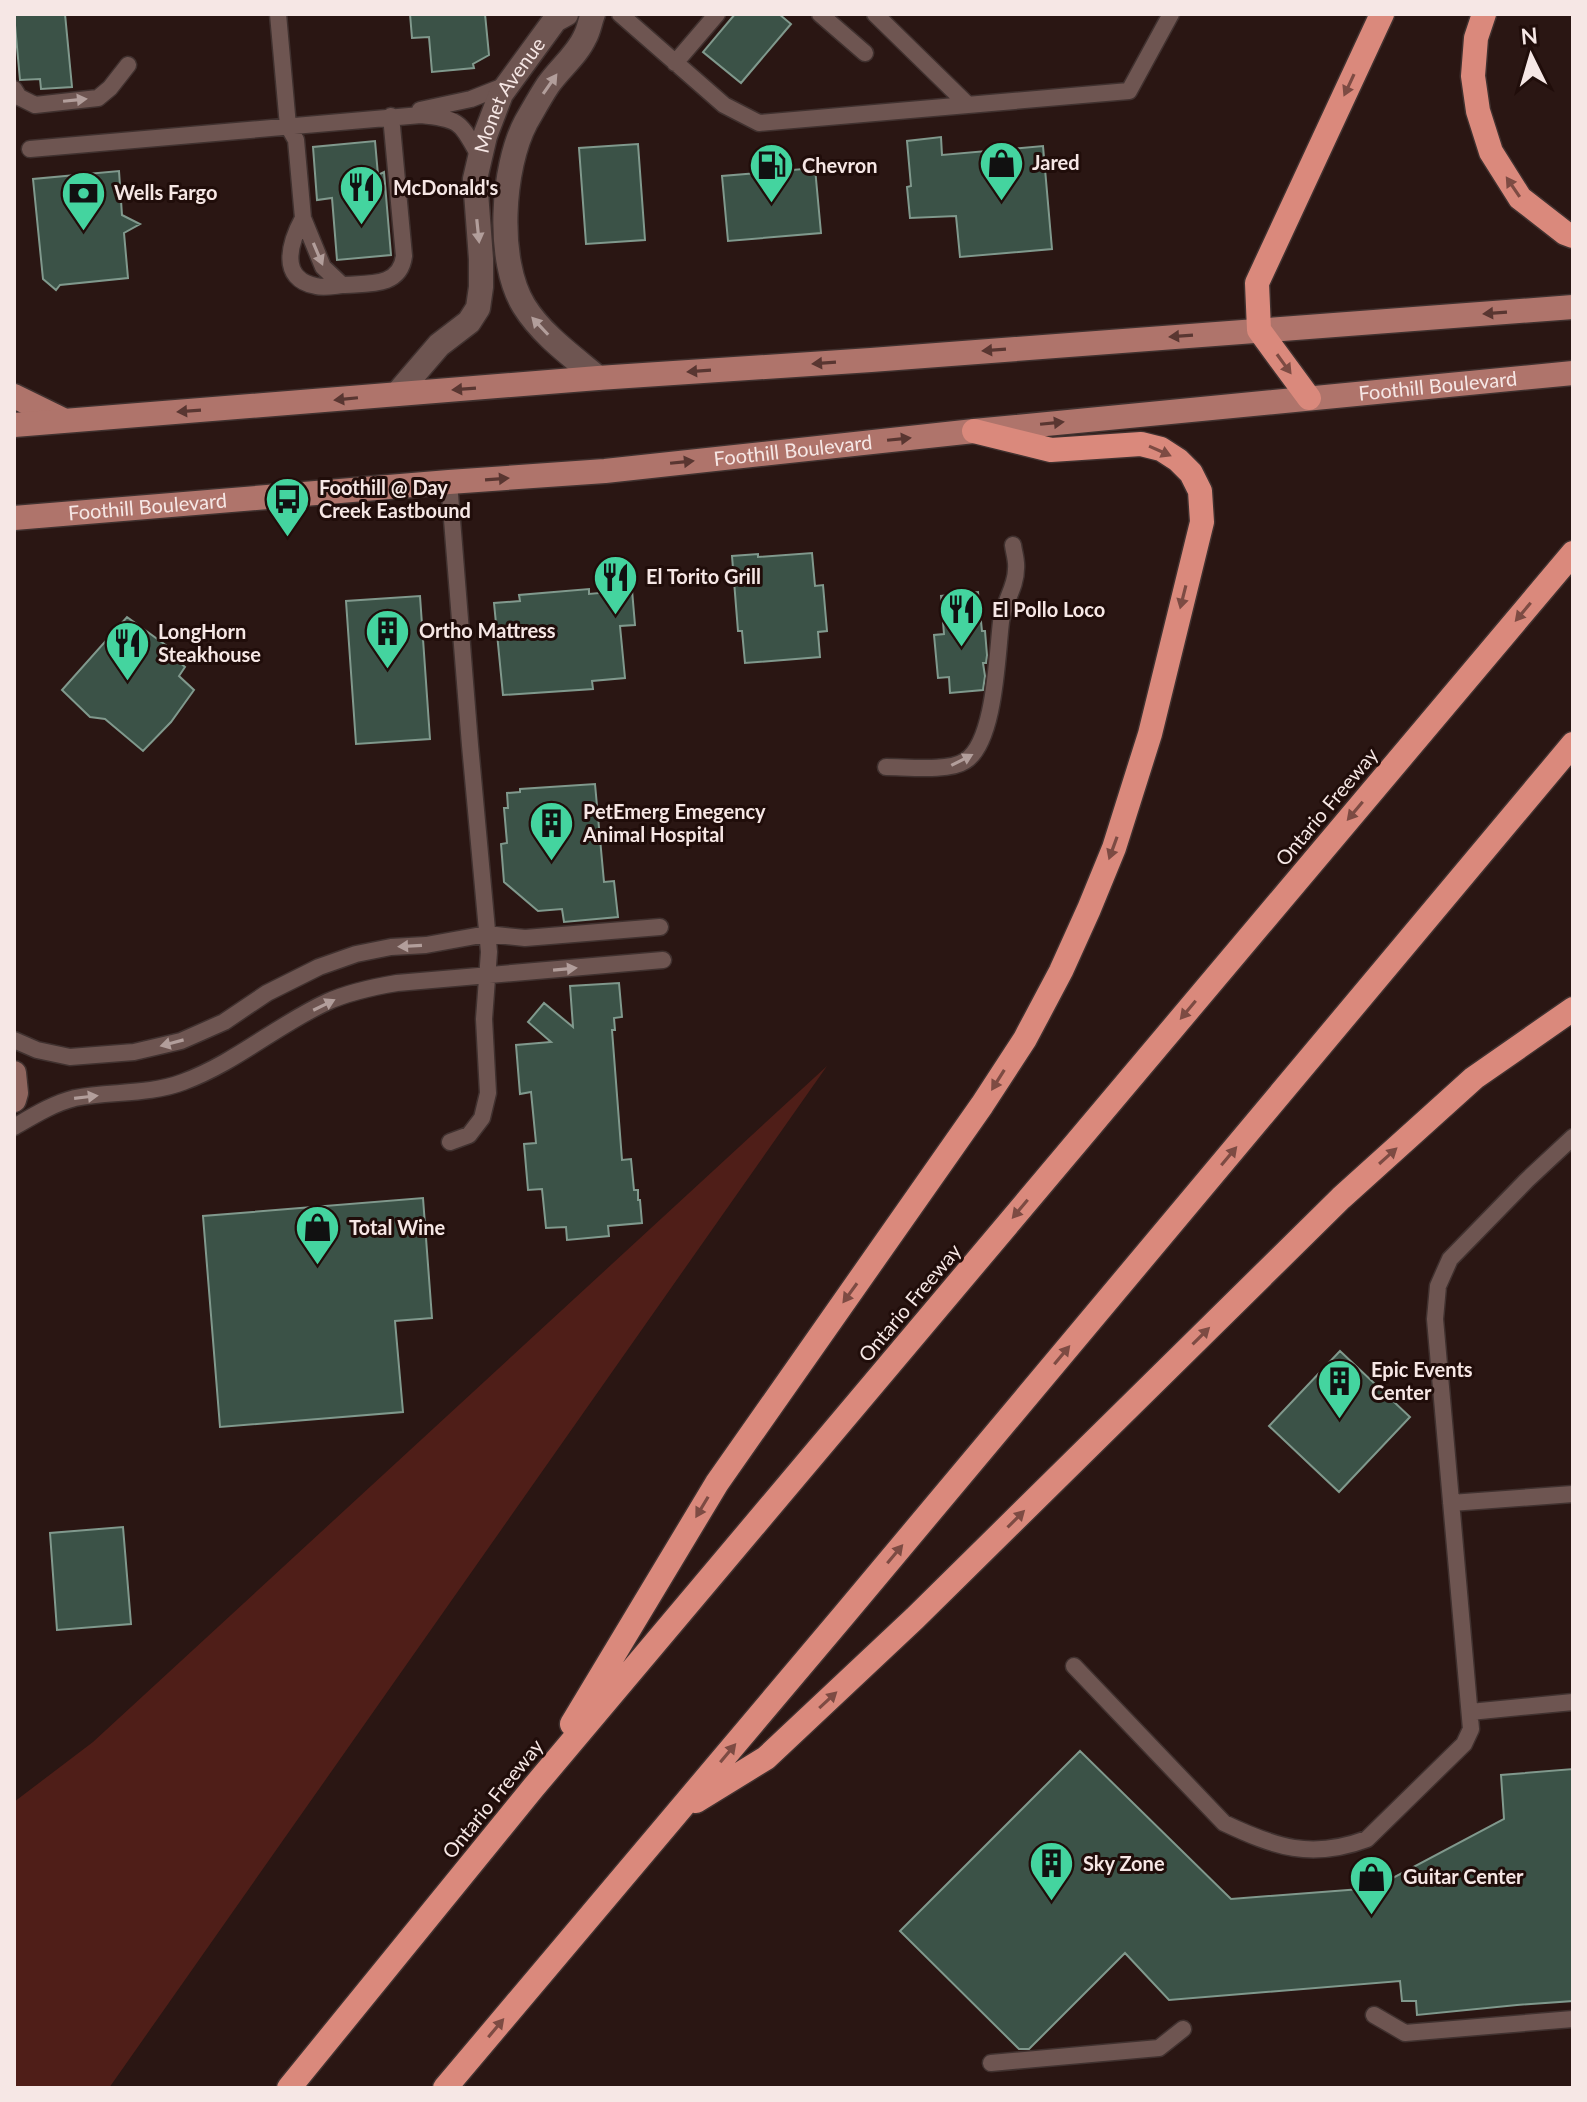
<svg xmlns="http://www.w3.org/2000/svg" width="1587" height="2102" viewBox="0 0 1587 2102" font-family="Lato,sans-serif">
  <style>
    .green { fill: #4f1e18 }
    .building { fill: #3b5247; stroke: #80998d; stroke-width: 2 }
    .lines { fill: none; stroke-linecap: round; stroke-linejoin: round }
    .lane-casing { stroke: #40312f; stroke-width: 19 }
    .street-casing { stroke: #40312f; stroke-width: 27 }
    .secondary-casing { stroke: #40312f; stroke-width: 27 }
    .primary-casing { stroke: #40312f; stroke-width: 27 }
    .highway-casing { stroke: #40312f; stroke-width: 27 }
    .lane { stroke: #6e5551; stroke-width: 16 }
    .street { stroke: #6e5551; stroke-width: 24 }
    .secondary { stroke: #8e655e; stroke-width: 24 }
    .primary { stroke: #af746b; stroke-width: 24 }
    .highway { stroke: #da897c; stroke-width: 24 }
    .oneway { fill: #b29e9b }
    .oneway2 { fill: #7d4b43 }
    .oneway3 { fill: #593631 }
    .labels { text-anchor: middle; stroke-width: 6; stroke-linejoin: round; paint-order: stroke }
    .street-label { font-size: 20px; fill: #f6e7e5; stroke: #200d0a }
    .poi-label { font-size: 20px; font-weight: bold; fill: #f6e7e5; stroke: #200d0a; text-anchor: start }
  </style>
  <rect width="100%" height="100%" fill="#2a1613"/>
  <path class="green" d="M827 1066 109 2088H14V1802L93 1742Z"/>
  <path class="building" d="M14 14H65L72 87 41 89 40 79 20 80Z
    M410 14H485L489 55 473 64 474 68 432 72 429 37 412 38Z
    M735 14H779L791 24 741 83 703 52Z
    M941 137 942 155 1043 146 1052 249 960 257 956 216 910 218 907 187 911 186 907 141Z
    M375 141 378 175 384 172 391 255 337 260 332 198 317 200 313 147Z
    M638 144 645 240 586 244 579 148Z
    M815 168 821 233 728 241 722 176Z
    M119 171 122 215 140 224 124 233 128 278 60 285 56 290 43 279 33 179Z
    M812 553 815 586 823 585 827 631 818 632 820 657 745 663 742 631H738L732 556 758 554V557Z
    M589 589V594L632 590 635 625 620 626 625 678 592 681 593 689 503 695 494 603 520 601 519 595Z
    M978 592 982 631H985L987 655 986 663H983L985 676 983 690 950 693 949 677 938 678 934 635 944 634 941 596Z
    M420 596 430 739 356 744 346 601Z
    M127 617 171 649 170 654 185 667 179 676 194 690 171 722 143 751 105 719 90 717 62 690Z
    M595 784 604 882 614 881 618 917 564 922 562 909 538 911 504 882 501 844 507 843 504 808H508L507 793 520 792V789Z
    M619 983 622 1017 614 1018 615 1030H612L622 1160 631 1159 634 1190H638V1200H640L642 1223 608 1226 609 1236 567 1240 566 1227 546 1228 542 1189 528 1190 524 1144 536 1143 531 1092 520 1094 516 1045 551 1042 528 1022 544 1003 573 1027 570 986Z
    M423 1198 432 1318 395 1321 403 1412 220 1427 203 1216Z
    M1340 1351 1410 1417 1339 1492 1269 1426Z
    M123 1527 131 1624 57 1630 50 1533Z
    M1080 1751 1231 1899 1374 1888 1504 1819 1501 1775 1573 1769V2001L1517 2005 1417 2015 1416 2001H1402L1400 1981 1169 2000 1125 1953 1029 2049H1019L900 1931Z"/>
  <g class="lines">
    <defs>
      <path id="lane" d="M278 14 288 126 296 140 303 218 323 267 342 285C367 283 400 288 404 256L391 116
        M620 14 724 105 759 123 1129 91 1171 14
        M820 14 865 53
        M875 14 967 104
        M675 63 717 14
        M14 89 19 97 35 105 98 98 110 88 128 65
        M420 110 471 99 509 84
        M30 149 421 115C462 119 460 123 480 157
        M303 218C290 242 278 279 316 286 324 288 333 286 342 285
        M449 482 470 745 489 952 484 1019 488 1093 482 1118 469 1135 450 1142
        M886 767C907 767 948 772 965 761 995 743 997 655 1001 622 1003 603 1016 588 1016 569 1017 561 1014 553 1013 545
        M14 1040 37 1050 70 1057 134 1052 181 1041 224 1022 267 993 319 967 356 954 391 947 426 945 487 934 525 938 660 927
        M14 1127C33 1116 54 1103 75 1098 110 1091 149 1095 183 1082 235 1063 277 1025 327 1002 349 992 373 987 397 983L663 960
        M1451 1503 1573 1494
        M1074 1666 1224 1823C1275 1847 1311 1860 1367 1839L1464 1744 1471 1729 1435 1319 1438 1286 1450 1259 1527 1180 1573 1137
        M1470 1712 1573 1702
        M1374 2015 1405 2033 1573 2019
        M991 2063 1159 2048 1183 2029"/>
      <g id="street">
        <path d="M593 14C590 21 589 30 585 37 577 55 559 69 548 85 540 97 533 110 526 122 502 167 496 261 524 306 542 335 572 356 598 378"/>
        <path id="s1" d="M397 394 439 345 469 322 478 308 481 287V259L475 179 485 136 501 94 555 20 566 14"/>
      </g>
      <path id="secondary" d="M14 1073 16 1093 14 1100"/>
      <g id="primary">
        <path d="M14 396 61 419"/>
        <path d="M14 425 598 378 871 360 1573 307"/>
        <path id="s2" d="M14 518 449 482 605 471 974 431 1573 373"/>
      </g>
      <path id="highway" d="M1484 14 1476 38 1473 76 1478 111 1491 152 1520 198 1565 233 1573 236
        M1309 398 1259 330 1257 283 1382 14
        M572 1724 717 1483 982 1105 1025 1039 1061 971 1089 909 1114 848 1150 734 1202 522 1200 491 1191 473 1178 460 1161 449 1141 444 1051 450 974 431
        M696 1801 766 1758 915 1618 1341 1198 1474 1078 1573 1009
        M289 2088 533 1788 1573 553
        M445 2088 844 1615 1573 744"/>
    </defs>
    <use href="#lane" class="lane-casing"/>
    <use href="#street" class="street-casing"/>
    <use href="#secondary" class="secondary-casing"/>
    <use href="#primary" class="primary-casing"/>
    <use href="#highway" class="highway-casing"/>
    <use href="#lane" class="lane"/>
    <use href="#street" class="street"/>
    <use href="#secondary" class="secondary"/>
    <use href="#primary" class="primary"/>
    <use href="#highway" class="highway"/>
  </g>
  <defs><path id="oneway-solid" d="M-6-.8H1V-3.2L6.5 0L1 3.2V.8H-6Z" transform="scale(2)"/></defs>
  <g class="oneway">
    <use href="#oneway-solid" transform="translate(550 84) rotate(-55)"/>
    <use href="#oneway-solid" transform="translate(75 100) rotate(-6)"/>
    <use href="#oneway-solid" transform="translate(478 231) rotate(84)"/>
    <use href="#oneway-solid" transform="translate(318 254) rotate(67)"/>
    <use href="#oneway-solid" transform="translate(540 326) rotate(-133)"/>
    <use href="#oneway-solid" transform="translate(962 760) rotate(-27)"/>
    <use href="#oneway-solid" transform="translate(410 946) rotate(177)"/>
    <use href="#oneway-solid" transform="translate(565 969) rotate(-5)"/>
    <use href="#oneway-solid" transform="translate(324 1005) rotate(-26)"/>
    <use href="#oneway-solid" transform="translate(172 1043) rotate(165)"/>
    <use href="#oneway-solid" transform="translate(86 1097) rotate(-7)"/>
  </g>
  <g class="oneway2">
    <use href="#oneway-solid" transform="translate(1349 85) rotate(115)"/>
    <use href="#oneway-solid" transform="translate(1513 187) rotate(-124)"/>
    <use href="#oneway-solid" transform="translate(1284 364) rotate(54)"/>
    <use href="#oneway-solid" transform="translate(1160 451) rotate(24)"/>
    <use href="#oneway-solid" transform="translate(1183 597) rotate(104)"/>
    <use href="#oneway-solid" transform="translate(1523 612) rotate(130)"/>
    <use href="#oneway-solid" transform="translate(1355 811) rotate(130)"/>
    <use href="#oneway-solid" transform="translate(1113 848) rotate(110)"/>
    <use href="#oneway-solid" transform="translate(1188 1010) rotate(130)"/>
    <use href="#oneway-solid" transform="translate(998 1080) rotate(122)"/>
    <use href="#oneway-solid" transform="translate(1229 1156) rotate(-50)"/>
    <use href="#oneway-solid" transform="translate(1388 1156) rotate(-42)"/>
    <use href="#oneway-solid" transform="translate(1020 1209) rotate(130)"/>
    <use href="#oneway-solid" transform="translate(850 1293) rotate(126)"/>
    <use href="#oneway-solid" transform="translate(1201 1336) rotate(-45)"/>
    <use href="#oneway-solid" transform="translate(1062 1355) rotate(-50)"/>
    <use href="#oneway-solid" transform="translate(702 1507) rotate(121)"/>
    <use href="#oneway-solid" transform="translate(1016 1519) rotate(-45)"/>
    <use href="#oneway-solid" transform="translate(895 1554) rotate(-50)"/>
    <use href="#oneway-solid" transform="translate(828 1700) rotate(-43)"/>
    <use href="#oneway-solid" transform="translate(728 1753) rotate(-50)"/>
    <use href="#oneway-solid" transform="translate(496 2028) rotate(-50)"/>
  </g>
  <g class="oneway3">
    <use href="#oneway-solid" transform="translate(1495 313) rotate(176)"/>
    <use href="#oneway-solid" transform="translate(1181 336) rotate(176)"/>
    <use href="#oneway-solid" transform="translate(994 350) rotate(176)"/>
    <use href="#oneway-solid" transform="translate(824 363) rotate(176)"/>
    <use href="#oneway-solid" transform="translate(699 371) rotate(176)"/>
    <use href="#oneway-solid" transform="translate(464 389) rotate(176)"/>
    <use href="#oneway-solid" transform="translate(346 399) rotate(174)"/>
    <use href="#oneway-solid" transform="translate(189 411) rotate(176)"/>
    <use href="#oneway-solid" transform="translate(1052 423) rotate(-6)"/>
    <use href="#oneway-solid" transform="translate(899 439) rotate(-6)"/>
    <use href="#oneway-solid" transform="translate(682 462) rotate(-6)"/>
    <use href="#oneway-solid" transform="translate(497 479) rotate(-4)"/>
  </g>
  <defs>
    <symbol id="shop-pin" viewBox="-11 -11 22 30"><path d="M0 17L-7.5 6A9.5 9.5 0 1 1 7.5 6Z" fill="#44d49f" stroke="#200d0a"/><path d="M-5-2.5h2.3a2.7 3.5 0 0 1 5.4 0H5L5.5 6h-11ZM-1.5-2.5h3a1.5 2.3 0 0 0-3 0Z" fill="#111"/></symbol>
    <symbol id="fuel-pin" viewBox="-11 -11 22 30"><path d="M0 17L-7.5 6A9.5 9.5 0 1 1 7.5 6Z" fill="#44d49f" stroke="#200d0a"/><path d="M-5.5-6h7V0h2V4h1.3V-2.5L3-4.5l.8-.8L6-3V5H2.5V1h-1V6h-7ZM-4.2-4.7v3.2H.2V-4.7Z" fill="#111"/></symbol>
    <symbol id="restaurant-pin" viewBox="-11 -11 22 30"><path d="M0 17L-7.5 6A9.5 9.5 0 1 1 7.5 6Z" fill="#44d49f" stroke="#200d0a"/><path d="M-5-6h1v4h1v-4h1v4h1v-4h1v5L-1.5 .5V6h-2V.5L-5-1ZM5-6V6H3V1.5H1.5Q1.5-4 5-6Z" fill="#111"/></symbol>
    <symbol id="bank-pin" viewBox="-11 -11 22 30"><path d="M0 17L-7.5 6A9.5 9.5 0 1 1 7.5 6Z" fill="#44d49f" stroke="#200d0a"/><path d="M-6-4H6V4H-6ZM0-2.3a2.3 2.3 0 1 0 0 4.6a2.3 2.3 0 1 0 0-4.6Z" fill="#111"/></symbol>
    <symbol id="bus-pin" viewBox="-11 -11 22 30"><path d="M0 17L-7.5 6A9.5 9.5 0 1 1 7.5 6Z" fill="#44d49f" stroke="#200d0a"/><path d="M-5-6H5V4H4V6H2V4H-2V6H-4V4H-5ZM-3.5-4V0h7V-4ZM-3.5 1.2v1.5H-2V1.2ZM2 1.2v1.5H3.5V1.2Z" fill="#111"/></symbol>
    <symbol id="building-pin" viewBox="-11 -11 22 30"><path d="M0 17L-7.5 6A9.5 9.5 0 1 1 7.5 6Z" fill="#44d49f" stroke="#200d0a"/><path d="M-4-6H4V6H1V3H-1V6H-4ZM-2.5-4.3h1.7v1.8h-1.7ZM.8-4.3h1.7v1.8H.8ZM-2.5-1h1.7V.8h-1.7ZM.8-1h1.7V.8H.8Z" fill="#111"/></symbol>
  </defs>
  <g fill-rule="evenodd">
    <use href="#shop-pin" x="976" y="138" width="51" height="69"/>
    <use href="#fuel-pin" x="746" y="140" width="51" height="69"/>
    <use href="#restaurant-pin" x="336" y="162" width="51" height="69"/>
    <use href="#bank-pin" x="58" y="168" width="51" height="69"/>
    <use href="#bus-pin" x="262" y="474" width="51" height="69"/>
    <use href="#restaurant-pin" x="590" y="552" width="51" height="69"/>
    <use href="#restaurant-pin" x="936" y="584" width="51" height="69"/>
    <use href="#building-pin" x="362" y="606" width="51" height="69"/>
    <use href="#restaurant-pin" x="102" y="618" width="51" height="69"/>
    <use href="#building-pin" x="526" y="798" width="51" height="69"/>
    <use href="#shop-pin" x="292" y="1202" width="51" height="69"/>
    <use href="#building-pin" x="1314" y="1356" width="51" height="69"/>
    <use href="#building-pin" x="1026" y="1838" width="51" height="69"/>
    <use href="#shop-pin" x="1346" y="1852" width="51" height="69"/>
  </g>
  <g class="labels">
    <g class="street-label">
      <text dy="7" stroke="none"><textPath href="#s1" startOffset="340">Monet Avenue</textPath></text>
      <text dy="7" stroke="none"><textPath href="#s2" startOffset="1430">Foothill Boulevard</textPath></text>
      <text dy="7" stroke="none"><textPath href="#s2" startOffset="782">Foothill Boulevard</textPath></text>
      <text dy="7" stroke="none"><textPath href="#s2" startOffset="134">Foothill Boulevard</textPath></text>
      <text transform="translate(1327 807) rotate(-50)" y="7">Ontario Freeway</text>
      <text transform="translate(910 1303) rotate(-50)" y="7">Ontario Freeway</text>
      <text transform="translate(493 1799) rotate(-51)" y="7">Ontario Freeway</text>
    </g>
    <g class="poi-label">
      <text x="1032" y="170">Jared</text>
      <text x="802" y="173">Chevron</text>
      <text x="393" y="195">McDonald's</text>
      <text x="114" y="200">Wells Fargo</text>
      <text x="319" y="495">Foothill @ Day<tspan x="319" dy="23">Creek Eastbound</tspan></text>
      <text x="646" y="584">El Torito Grill</text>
      <text x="992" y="617">El Pollo Loco</text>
      <text x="419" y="638">Ortho Mattress</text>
      <text x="158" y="639">LongHorn<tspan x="158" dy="23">Steakhouse</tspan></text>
      <text x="583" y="819">PetEmerg Emegency<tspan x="583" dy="23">Animal Hospital</tspan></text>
      <text x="349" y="1235">Total Wine</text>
      <text x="1371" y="1377">Epic Events<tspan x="1371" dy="23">Center</tspan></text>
      <text x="1083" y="1871">Sky Zone</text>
      <text x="1403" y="1884">Guitar Center</text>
    </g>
  </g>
  <rect width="1587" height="2102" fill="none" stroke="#f6e7e5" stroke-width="32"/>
  <g transform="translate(1531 56) rotate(355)" stroke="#200d0a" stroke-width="6" paint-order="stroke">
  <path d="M0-6L14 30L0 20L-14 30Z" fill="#f6e7e5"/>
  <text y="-12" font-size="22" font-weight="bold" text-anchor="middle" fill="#f6e7e5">N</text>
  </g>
</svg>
